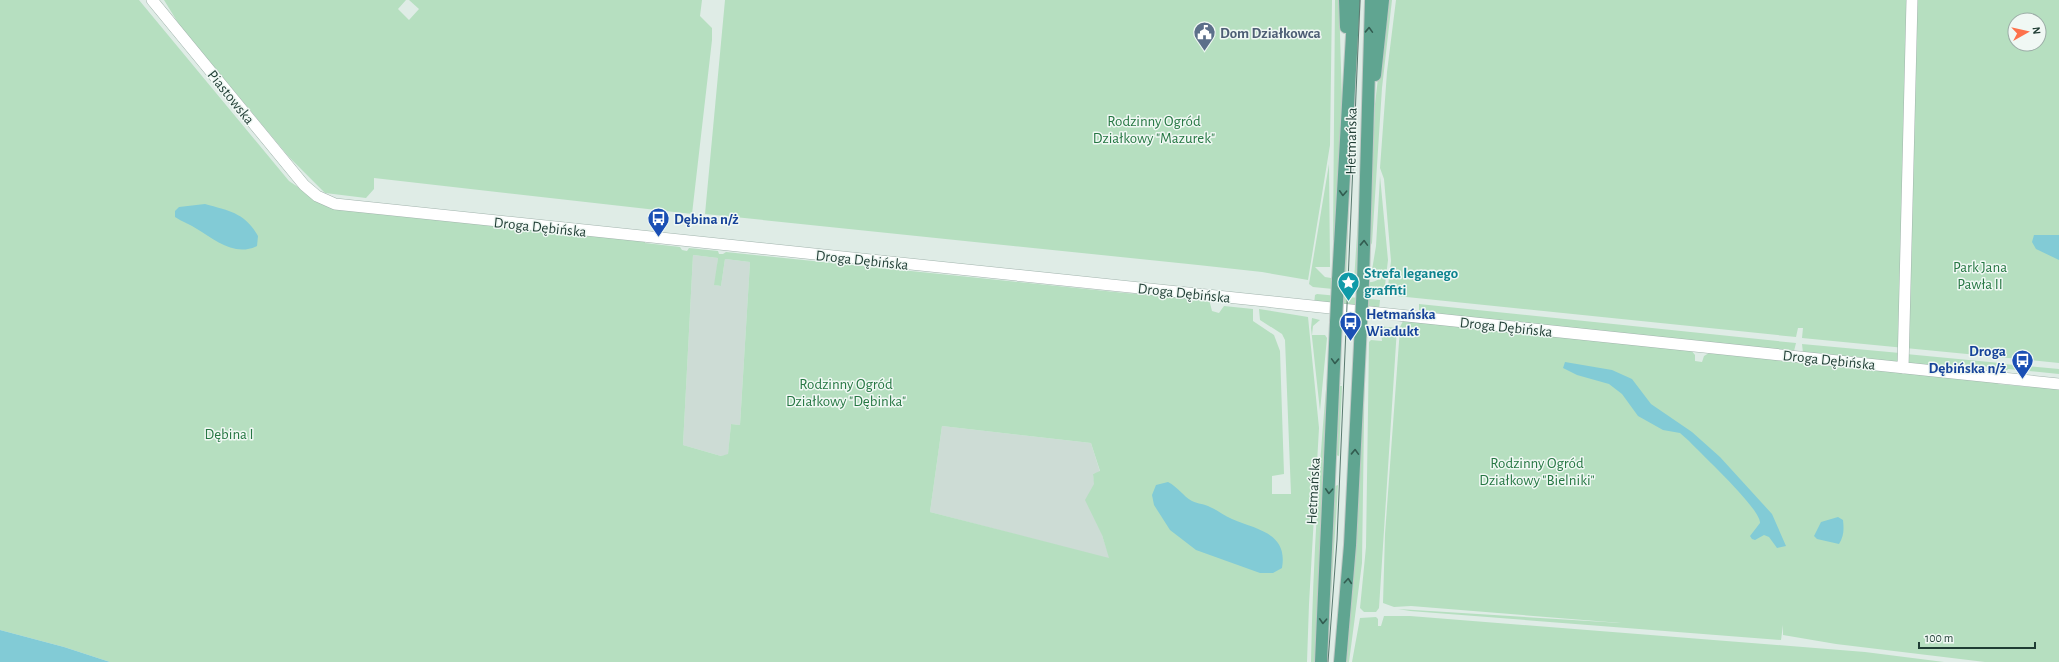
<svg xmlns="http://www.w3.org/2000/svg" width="2059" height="662" viewBox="0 0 2059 662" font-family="'Alegreya Sans',sans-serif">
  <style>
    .built { fill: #cddcd5 }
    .green { fill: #b6dfc0; fill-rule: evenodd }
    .water { fill: #82cbd6 }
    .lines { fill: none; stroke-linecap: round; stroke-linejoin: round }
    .minor-casing { stroke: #a2b4ad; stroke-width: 12 }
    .major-casing { stroke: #c0c9c6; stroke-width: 14 }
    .minor { stroke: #fff; stroke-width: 11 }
    .major { stroke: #60a591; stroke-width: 12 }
    .tram { stroke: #59796f; stroke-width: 1 }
    .major-bridge-casing { stroke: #c0c9c6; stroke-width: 14; stroke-linecap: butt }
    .major-bridge { stroke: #60a591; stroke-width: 12 }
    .oneway { stroke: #325c50 }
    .labels { text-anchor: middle; stroke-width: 3; stroke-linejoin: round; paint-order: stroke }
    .service-label { font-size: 15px; font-weight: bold; fill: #4e5e75; stroke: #f0f8f4; text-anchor: start }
    .street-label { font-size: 15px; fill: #1f3d34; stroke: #f0f8f4 }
    .park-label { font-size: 15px; fill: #267743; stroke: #f0f8f4 }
    .transit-label { font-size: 15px; font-weight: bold; fill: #164399; stroke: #f0f8f4; text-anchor: start }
    .culture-label { font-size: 15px; font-weight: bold; fill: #0d838f; stroke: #f0f8f4; text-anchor: start }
  </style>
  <rect width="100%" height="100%" fill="#dfece6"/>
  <path class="built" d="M693 255 718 258 715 285 721 286 725 259 750 262 740 425 731 424 728 455 721 456 683 445Z
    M942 426 1091 443 1100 472 1093 474 1102 535 1110 559 930 512Z"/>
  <path class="green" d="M0 0H139L289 181 310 195 645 241V243L680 247 682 250 687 251 689 248 718 251 719 254H723L726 252 1125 293 1209 299 1212 311 1219 313 1224 306 1253 309V321L1274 335 1280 351 1284 474 1272 476V494H1291L1285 340 1282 334 1260 320 1259 309 1308 317 1319 428 1309 604 1307 662H110L64 647 0 630ZM693 255 718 258 714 285 721 286 725 259 750 262 740 425 731 424 728 454 721 456 683 445ZM942 426 1091 443 1100 471 1093 474 1094 484 1085 500 1102 535 1109 558 930 512Z
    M164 0H406L398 9 409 20 419 9 409 0H702L700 16 712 28V40L692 214 374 178V189L366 198 325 193 289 157 180 26Z
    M725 0H1332L1330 145 1308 280 1262 272 1198 265 705 214Z
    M1335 0H1339L1342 102 1335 240H1333Z
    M1387 0H1392L1382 88 1372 243 1369 248 1375 104Z
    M1396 0H2059V363L1802 338 1803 328H1798L1796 337 1387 295 1391 261 1384 179 1380 168 1387 72ZM2015 20H2039V44H2015Z
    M1329 164 1330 267H1315L1325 277 1343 280 1348 203H1349L1346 280 1354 281 1359 203 1361 204 1358 282C1371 283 1380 283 1385 270H1372L1376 246 1380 176 1388 260 1384 294 1313 287 1309 284Z
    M1317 294 1380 300 1379 310 1314 304 1315 295Z
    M1419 304 1796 343 1794 351 1442 317 1419 310Z
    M1312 318 1320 320 1313 326 1312 335H1325L1327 338 1320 411 1311 328Z
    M1403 321 1691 350 1695 355V361L1702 362 1704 356 1709 353 1998 381V384L2030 387 2031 385 2059 388V662H1985L1836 644 1783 635V625L1781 640 1410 611 1398 609 1621 623 1411 606 1394 607 1383 603 1385 534 1400 328 1405 329 1400 327Z
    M1378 326 1397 328 1379 608 1376 612H1364L1360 608 1366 547 1369 342 1371 340 1382 341 1381 333Z
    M1802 344 1900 353V362L1803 353Z
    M1330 345 1316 662H1311C1313 556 1320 450 1330 345Z
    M1365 350 1362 563 1349 662H1345Z
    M1906 354 2000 363 1999 368 1959 364V366L1946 369 1906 363Z
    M2004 364 2059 369V374L2008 369 2003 375Z
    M1338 382 1342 384 1339 383V386H1342L1339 456 1336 455Z
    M1338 485 1327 662 1335 486Z
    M1384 616H1410L1865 652 1944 662H1352L1360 618 1376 617 1378 619V626H1381Z"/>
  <path class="water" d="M205 204C230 211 245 213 258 236L257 246C235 257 215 240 197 229 190 224 182 222 175 217V211L179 207Z
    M2034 235H2059V260L2036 249 2032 242Z
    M1565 362 1612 370 1632 379 1651 404 1692 432 1720 457 1772 514 1786 546 1777 548 1769 537 1764 535 1755 540 1752 539 1750 536 1760 523C1761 509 1701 454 1689 441L1680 433 1663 430 1638 416 1622 394 1609 384 1577 375 1563 368Z
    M1168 482C1178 487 1183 496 1192 501 1198 504 1205 504 1210 507 1218 510 1224 516 1232 519 1258 530 1288 533 1282 568L1273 573H1260L1196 550 1170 530 1154 505 1152 495 1156 485Z
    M1838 517 1843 520C1844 530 1844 536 1839 544L1817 539 1814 536 1821 522Z
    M0 630 64 647 110 662H0Z"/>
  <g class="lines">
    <defs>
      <path id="minor" d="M152 0 304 185 317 196 335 204 2059 384
        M1903 368 1912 0"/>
      <path id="major" d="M1345 0 1346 27
        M1375 75 1383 0
        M1338 280 1354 0
        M1363 282 1371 0
        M1321 662 1336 322
        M1340 662 1350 545 1361 324"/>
    </defs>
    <use href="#minor" class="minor-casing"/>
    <use href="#major" class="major-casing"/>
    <use href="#minor" class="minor"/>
    <use href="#major" class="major"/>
    <path class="tram" d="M1328 662 1337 540 1360 0"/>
    <defs>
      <path id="major-bridge" d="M1336 322 1338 280
        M1361 324 1363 282"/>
    </defs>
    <use href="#major-bridge" class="major-bridge-casing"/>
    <use href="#major-bridge" class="major-bridge"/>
  </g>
  <defs><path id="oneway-chevron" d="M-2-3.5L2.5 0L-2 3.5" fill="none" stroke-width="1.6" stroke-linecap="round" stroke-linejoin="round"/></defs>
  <g class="oneway">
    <use href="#oneway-chevron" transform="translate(1369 30) rotate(-88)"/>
    <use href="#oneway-chevron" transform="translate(1343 193) rotate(93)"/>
    <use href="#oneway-chevron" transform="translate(1364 243) rotate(-88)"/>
    <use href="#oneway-chevron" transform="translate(1335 361) rotate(92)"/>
    <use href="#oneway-chevron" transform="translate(1355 452) rotate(-88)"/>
    <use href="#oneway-chevron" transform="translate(1329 491) rotate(93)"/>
    <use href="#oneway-chevron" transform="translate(1348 581) rotate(-85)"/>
    <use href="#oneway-chevron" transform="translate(1323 621) rotate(93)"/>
  </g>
  <defs>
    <symbol id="civic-pin" viewBox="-11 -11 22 30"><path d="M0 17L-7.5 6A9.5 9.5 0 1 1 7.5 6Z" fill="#5c6f8a" stroke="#f0f8f4"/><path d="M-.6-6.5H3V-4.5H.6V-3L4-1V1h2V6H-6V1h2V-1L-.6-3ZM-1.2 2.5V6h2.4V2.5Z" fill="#fff"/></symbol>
    <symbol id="bus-pin" viewBox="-11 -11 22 30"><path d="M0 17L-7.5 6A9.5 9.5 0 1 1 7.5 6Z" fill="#1a4fb4" stroke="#f0f8f4"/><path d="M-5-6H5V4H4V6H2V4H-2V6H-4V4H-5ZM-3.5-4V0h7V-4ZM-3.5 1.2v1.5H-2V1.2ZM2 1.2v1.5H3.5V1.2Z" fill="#fff"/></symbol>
    <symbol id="sight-pin" viewBox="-11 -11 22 30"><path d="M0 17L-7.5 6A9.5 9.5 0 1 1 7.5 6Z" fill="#0f9aa8" stroke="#f0f8f4"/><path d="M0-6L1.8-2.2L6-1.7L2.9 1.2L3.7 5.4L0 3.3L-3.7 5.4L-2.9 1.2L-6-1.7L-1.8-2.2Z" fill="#fff"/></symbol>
  </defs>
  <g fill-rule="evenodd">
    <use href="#civic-pin" x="1192" y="20" width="25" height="34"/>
    <use href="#bus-pin" x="646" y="206" width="25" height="34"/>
    <use href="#sight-pin" x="1336" y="270" width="25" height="34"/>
    <use href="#bus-pin" x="1338" y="310" width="25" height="34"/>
    <use href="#bus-pin" x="2010" y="348" width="25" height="34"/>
  </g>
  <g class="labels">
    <g class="service-label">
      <text x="1220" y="38">Dom Działkowca</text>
    </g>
    <g class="street-label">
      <text transform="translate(231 97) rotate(51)" y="5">Piastowska</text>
      <text transform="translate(1351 141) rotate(-89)" y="5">Hetmańska</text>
      <text transform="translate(540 227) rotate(6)" y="5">Droga Dębińska</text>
      <text transform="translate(862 260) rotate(6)" y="5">Droga Dębińska</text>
      <text transform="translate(1184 293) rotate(6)" y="5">Droga Dębińska</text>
      <text transform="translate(1506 327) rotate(6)" y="5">Droga Dębińska</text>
      <text transform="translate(1829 360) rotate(6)" y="5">Droga Dębińska</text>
      <text transform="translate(1313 491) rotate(-87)" y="5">Hetmańska</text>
    </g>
    <g class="park-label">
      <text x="1154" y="126">Rodzinny Ogród<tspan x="1154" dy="17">Działkowy "Mazurek"</tspan></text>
      <text x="1980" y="272">Park Jana<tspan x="1980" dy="17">Pawła II</tspan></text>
      <text x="846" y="389">Rodzinny Ogród<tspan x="846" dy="17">Działkowy "Dębinka"</tspan></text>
      <text x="229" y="439">Dębina I</text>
      <text x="1537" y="468">Rodzinny Ogród<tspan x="1537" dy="17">Działkowy "Bielniki"</tspan></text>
    </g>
    <g class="transit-label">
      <text x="674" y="224">Dębina n/ż</text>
      <text x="1366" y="319">Hetmańska<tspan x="1366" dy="17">Wiadukt</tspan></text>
      <text x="2006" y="356" text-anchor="end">Droga<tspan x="2006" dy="17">Dębińska n/ż</tspan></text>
    </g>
    <g class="culture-label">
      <text x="1364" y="278">Strefa leganego<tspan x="1364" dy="17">graffiti</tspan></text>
    </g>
  </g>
  <g transform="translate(2027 32) rotate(82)"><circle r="19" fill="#f0f8f4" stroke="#9cada7"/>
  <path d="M0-3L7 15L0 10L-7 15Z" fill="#fd724c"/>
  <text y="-6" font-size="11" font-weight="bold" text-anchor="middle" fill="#1f3d34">N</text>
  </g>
  <path d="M1919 642v6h116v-6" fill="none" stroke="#1f3d34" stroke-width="2"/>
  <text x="1925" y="642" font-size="12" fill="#1f3d34" stroke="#f0f8f4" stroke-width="3" paint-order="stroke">100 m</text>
</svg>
